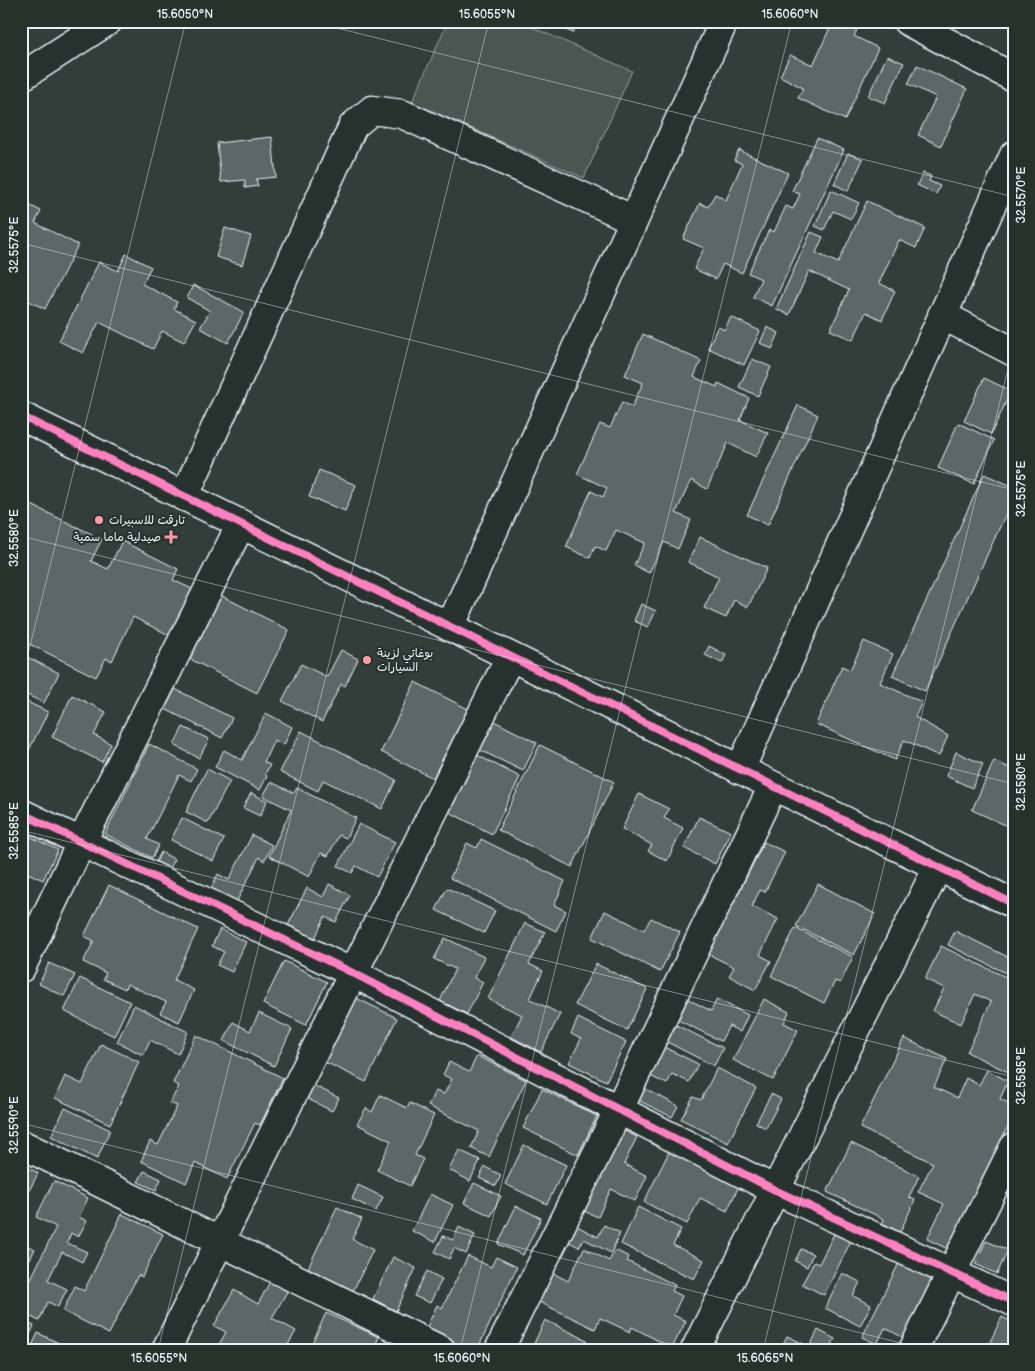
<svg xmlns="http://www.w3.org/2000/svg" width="1035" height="1371" viewBox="0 0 1035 1371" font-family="'Balsamiq Sans','Playpen Sans Arabic',sans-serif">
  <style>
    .green { fill: #495651; stroke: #98a4a4 }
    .building { fill: #5c6865; stroke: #e8f1f8 }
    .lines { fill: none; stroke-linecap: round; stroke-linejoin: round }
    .street-casing { stroke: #e8f1f8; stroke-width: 31 }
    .secondary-casing { stroke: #e8f1f8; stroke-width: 31 }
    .street { stroke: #26332d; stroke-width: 28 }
    .secondary { stroke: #26332d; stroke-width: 28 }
    .cycleway-casing { stroke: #26332d; stroke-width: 11 }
    .cycleway { stroke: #ff80c0; stroke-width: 8 }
    .ticks { fill: none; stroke: #e8f1f8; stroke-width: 1; stroke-opacity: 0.45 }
    .poi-dot { fill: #ff9aa2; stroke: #26332d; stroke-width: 2 }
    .labels { text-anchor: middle; stroke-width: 4; stroke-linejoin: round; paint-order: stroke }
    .poi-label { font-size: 12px; fill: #e8f1f8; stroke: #26332d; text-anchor: start }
    .neatline { fill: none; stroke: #e8f1f8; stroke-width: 2 }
    .ticks-label { font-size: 12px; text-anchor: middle; fill: #e8f1f8 }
  </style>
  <rect width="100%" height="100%" fill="#323e39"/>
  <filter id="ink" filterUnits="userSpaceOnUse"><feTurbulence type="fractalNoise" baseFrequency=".02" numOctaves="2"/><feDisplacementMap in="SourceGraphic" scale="10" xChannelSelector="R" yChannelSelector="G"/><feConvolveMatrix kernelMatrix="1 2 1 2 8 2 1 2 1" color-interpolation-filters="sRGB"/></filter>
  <g filter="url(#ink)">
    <path class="green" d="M448 21H518L632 71 584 178 412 102Z"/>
    <path class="building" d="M546 21H578L573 33Z
      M833 21 857 30 854 36 878 48 845 120 798 98 803 88 780 76 790 55 813 65Z
      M887 56 904 63 885 103 868 96Z
      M917 65 967 89 941 146 918 135 936 97 908 84Z
      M272 137 276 177 256 179 258 186 245 188V180L221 182 217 143Z
      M817 138 844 150 772 306 753 297 761 279 748 273 769 230 774 232 786 206 793 209 800 194 792 191Z
      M739 150 788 173 742 273 723 264 716 279 694 269 704 248 683 239 700 203 708 207 715 194 726 200 742 164 734 160Z
      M848 153 863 159 848 191 834 184Z
      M923 173 931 176 929 181 940 186 936 194 917 185Z
      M831 190 859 203 851 219 833 211 824 230 815 226Z
      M21 201 41 211 35 223 78 245 45 309 21 297Z
      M867 201 925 228 916 248 899 240 879 283 895 291 882 320 866 312 853 340 830 330 849 290 809 271 789 315 776 309 811 232 823 237 816 253 838 263Z
      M225 228 251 236 242 265 216 257Z
      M126 254 151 267 142 284 177 302 174 309 196 320 184 342 162 331 153 349 99 322 83 353 59 341 99 262 118 271Z
      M1014 278V293L1008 291Z
      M193 285 244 312 228 343 200 328 210 311 187 298Z
      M731 317 760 331 744 365 708 348 718 326 724 330Z
      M767 327 779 333 772 349 760 343Z
      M643 334 701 361 694 377 717 387 718 383 749 398 740 420 768 433 756 457 728 443 707 489 691 480 676 513 691 520 678 549 664 542 649 573 634 565 645 543 616 530 606 551 595 546 590 558 566 547 591 491 603 497 607 488 577 474 600 424 610 428 622 402 632 407 643 383 625 375Z
      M752 359 771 367 758 396 739 387Z
      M984 378 1011 391 991 434 964 421Z
      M798 405 818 415 768 525 747 515Z
      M958 423 994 440 974 484 938 468Z
      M319 470 356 485 345 511 309 497Z
      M984 474 1014 487V496L925 691 892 676Z
      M21 500 102 539 91 561 108 569 122 541 178 569 173 580 194 590 171 636 133 617 112 661 106 658 96 677 21 640Z
      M700 537 767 568 748 607 734 600 726 618 704 608 719 577 688 562Z
      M216 593 289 630 257 693 184 656Z
      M641 604 656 611 648 627 634 621Z
      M864 641 893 654 880 683 922 702 915 717 948 736 939 756 904 740 895 760 816 724 842 666 850 670Z
      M709 646 726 655 722 663 705 655Z
      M341 650 358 659 345 686 341 684 322 722 282 701 301 664 327 677Z
      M21 654 59 673 44 703 21 692Z
      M415 682 468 709 433 778 381 752Z
      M175 689 232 718 222 738 165 709Z
      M72 695 106 712 94 735 111 744 102 762 52 737Z
      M21 699 48 712 21 766Z
      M266 713 292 727 284 745 274 740 264 762 270 765 265 774 267 776 260 790 215 767 224 750 242 760Z
      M494 721 537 743 523 771 480 750Z
      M183 727 209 739 199 758 174 745Z
      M301 731 396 780 382 809 323 780 318 791 280 772Z
      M149 744 197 769 191 781 179 775 147 839 159 845 152 858 105 834Z
      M540 745 614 782 572 867 498 830Z
      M956 752 983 764 972 788 946 776Z
      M477 755 520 777 492 834 449 812Z
      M994 761 1014 770V829L972 810Z
      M207 769 230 781 208 823 186 812Z
      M271 782 294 793 297 788 356 818 346 838 339 835 328 856 321 853 309 877 269 856 291 810 263 796Z
      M251 793 267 801 260 816 243 808Z
      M639 794 669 809 664 818 683 828 667 861 648 851 652 845 622 829Z
      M699 817 731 832 715 864 684 848Z
      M182 818 224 839 213 861 171 840Z
      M359 824 395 842 377 877 356 866 352 873 338 866Z
      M21 832 58 850 43 880 21 870Z
      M252 835 272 845 264 861 259 857 237 901 211 888 218 874 229 880Z
      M481 839 565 881 554 905 566 911 556 931 450 878 467 843 477 848Z
      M764 842 785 852 765 892 760 890 752 906 778 919 760 955 771 961 755 990 729 976 734 967 708 954Z
      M161 852 174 859 169 869 156 862Z
      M329 884 350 895 336 922 325 917 315 938 288 925 307 888 323 897Z
      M818 884 875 914 854 955 796 926Z
      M109 885 198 929 174 980 194 990 179 1022 160 1013 166 1002 127 984 125 989 103 979 106 973 83 962 94 941 84 936Z
      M447 888 495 911 484 933 436 910Z
      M605 911 644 930 651 918 680 932 660 972 592 938Z
      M525 923 545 932 529 964 543 971 530 999 560 1014 541 1052 511 1037 522 1015 488 999Z
      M795 928 853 957 840 983 835 981 824 1003 771 976Z
      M220 929 246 942 232 972 217 965 224 952 212 946Z
      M955 931 1014 960V977L948 945Z
      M445 938 484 957 474 978 483 982 467 1014 440 1001 455 969 434 959Z
      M941 946 1014 981V1075L967 1052 991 1002 975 994 961 1024 933 1011 944 988 925 979Z
      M284 961 327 982 306 1025 263 1004Z
      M49 963 75 975 64 996 39 984Z
      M596 964 647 989 627 1030 575 1005Z
      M80 978 130 1002 114 1036 64 1011Z
      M352 996 397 1018 366 1082 321 1060Z
      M688 999 711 1011 717 999 748 1015 740 1032 729 1026 721 1041 678 1020Z
      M764 999 789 1012 784 1023 798 1030 773 1080 733 1060Z
      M134 1005 188 1032 178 1054 150 1040 143 1055 117 1042Z
      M259 1013 292 1029 274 1066 224 1041 233 1022 250 1031Z
      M578 1018 626 1042 606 1081 569 1063 581 1039 571 1034Z
      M676 1025 723 1048 714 1066 667 1042Z
      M196 1035 283 1078 260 1125 255 1123 227 1179 195 1163 186 1183 141 1161 150 1141 158 1145 177 1106 170 1103 179 1086 173 1083Z
      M904 1038 947 1059 934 1087 957 1098 966 1078 979 1085 987 1070 1008 1081 1000 1099 1014 1106V1114L948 1249 927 1239 944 1204 918 1192 933 1163 860 1128Z
      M101 1044 139 1062 110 1124 55 1098 65 1076 82 1084Z
      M664 1047 698 1064 689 1082 672 1074 667 1084 650 1076Z
      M477 1056 526 1080 489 1157 471 1148 479 1131 428 1106 435 1091 444 1094 452 1079 443 1075 449 1062 469 1072Z
      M717 1068 756 1088 728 1143 681 1119 693 1097 701 1100Z
      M313 1085 339 1098 332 1111 306 1098Z
      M644 1088 678 1106 672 1117 638 1100Z
      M542 1089 597 1116 578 1155 523 1128Z
      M771 1094 781 1099 766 1128 756 1123Z
      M380 1095 407 1108 410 1103 434 1115 415 1155 423 1159 410 1186 377 1170 391 1141 357 1124 366 1108 372 1112Z
      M65 1108 110 1130 97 1159 51 1136Z
      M621 1129 637 1137 624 1164 647 1176 635 1201 611 1189 598 1217 582 1210Z
      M851 1143 919 1176 909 1197 915 1200 900 1232 882 1223 884 1219 827 1192Z
      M524 1145 566 1165 547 1204 505 1184Z
      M459 1150 480 1160 470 1181 449 1170Z
      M669 1152 739 1186 727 1211 700 1198 687 1224 644 1202Z
      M21 1164 38 1173 21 1207Z
      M485 1167 501 1175 496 1186 479 1178Z
      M144 1171 161 1179 156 1190 138 1182Z
      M54 1181 88 1198 79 1217 87 1221 78 1237 71 1233 67 1243 87 1252 82 1262 62 1252 48 1280 67 1289 58 1307 48 1302 39 1321 21 1312V1299L56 1227 36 1217Z
      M474 1183 501 1196 491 1216 464 1203Z
      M358 1185 383 1197 376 1211 352 1199Z
      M430 1194 453 1205 435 1242 412 1231Z
      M516 1206 541 1218 523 1255 498 1244Z
      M337 1207 362 1219 352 1239 373 1250 353 1291 308 1268Z
      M638 1207 681 1229 673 1245 704 1260 694 1279 621 1244Z
      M122 1214 163 1234 142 1277 138 1275 109 1334 63 1311 75 1286 84 1291Z
      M573 1224 598 1237 604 1225 620 1233 611 1253 584 1239 579 1247 565 1240Z
      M459 1227 475 1235 466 1254 454 1248 449 1259 435 1252 443 1236 453 1240Z
      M835 1232 851 1241 824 1295 802 1284 814 1262 819 1264Z
      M986 1241 1008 1250 997 1274 975 1264Z
      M21 1243 35 1249 30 1259 21 1255Z
      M584 1248 609 1261 615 1250 629 1257 627 1261 675 1285 672 1291 682 1296 673 1315 686 1321 672 1348 632 1327 630 1332 600 1318 595 1329 537 1301 551 1272 568 1281Z
      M801 1249 813 1254 807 1267 795 1261Z
      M468 1256 491 1267 496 1257 517 1267 477 1350H470L426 1329 437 1305 442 1308Z
      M393 1257 416 1268 396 1311 373 1299Z
      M899 1263 935 1281 906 1339 885 1328 877 1344 862 1337Z
      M427 1271 442 1279 430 1303 414 1296Z
      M842 1273 860 1282 853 1296 871 1305 860 1326 825 1308Z
      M272 1278 289 1288 272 1318 296 1331 285 1350H216L226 1332 214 1326 234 1290 258 1304Z
      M326 1313 379 1337 373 1350H309Z
      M1002 1317 1014 1323V1347L1012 1350H986Z
      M21 1320 34 1326 26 1343 21 1341Z
      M545 1320 587 1340 582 1350H531Z
      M818 1330 835 1339 829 1350H808Z
      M38 1333 73 1350H30Z
      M787 1336 806 1345 803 1350H780Z"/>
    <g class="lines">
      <defs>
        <path id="street" d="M907 21 1014 78
          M942 315 1014 352
          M184 497 353 126 372 110 402 114 634 220
          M450 627 724 21
          M740 770 1014 155
          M21 813 353 973 775 1190 1014 1302
          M21 968 81 843 241 524
          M21 1144 441 1350
          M166 1350 510 657
          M499 1350 619 1109 773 786
          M695 1350 938 867
          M913 1350 1014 1147"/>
        <path id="secondary" d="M21 77 108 21
          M21 416 1014 904"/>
      </defs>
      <use href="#street" class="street-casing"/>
      <use href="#secondary" class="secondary-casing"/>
      <use href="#street" class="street"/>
      <use href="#secondary" class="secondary"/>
      <defs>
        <path id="cycleway" d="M21 416 1014 904
          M21 813 353 973 775 1190 1014 1302"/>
      </defs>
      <use href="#cycleway" class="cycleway-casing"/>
      <use href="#cycleway" class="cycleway"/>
    </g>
  </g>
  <path class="ticks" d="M309 21 1014 197M21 243 1014 490M21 536 1014 784M21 682 186 21M21 830 1014 1077M21 1123 929 1350M158 1350 489 21M460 1350 792 21M763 1350 1014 345"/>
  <g class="poi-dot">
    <circle cx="99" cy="520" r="5"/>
    <path d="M168.5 529.5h5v5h5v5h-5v5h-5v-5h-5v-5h5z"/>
    <circle cx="367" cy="660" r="5"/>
  </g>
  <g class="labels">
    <g class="poi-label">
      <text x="109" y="524">تارقت للاسبيرات</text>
      <text x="161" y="541" text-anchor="end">صيدلية ماما سمية</text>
      <text x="377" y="657">بوغاتي لزينة<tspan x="377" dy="14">السيارات</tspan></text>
    </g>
  </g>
  <rect width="1035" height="1371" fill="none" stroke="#26332d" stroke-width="55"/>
  <rect x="28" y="28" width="980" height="1316" class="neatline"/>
  <g class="ticks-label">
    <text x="185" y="18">15.6050°N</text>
    <text x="487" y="18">15.6055°N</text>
    <text x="790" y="18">15.6060°N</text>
    <text transform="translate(1021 195) rotate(-90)" y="4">32.5570°E</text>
    <text transform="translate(14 245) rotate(-90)" y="4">32.5575°E</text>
    <text transform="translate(1021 489) rotate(-90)" y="4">32.5575°E</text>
    <text transform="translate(14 538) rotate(-90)" y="4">32.5580°E</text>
    <text transform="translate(1021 782) rotate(-90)" y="4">32.5580°E</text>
    <text transform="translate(14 831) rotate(-90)" y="4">32.5585°E</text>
    <text transform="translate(1021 1076) rotate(-90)" y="4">32.5585°E</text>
    <text transform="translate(14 1125) rotate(-90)" y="4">32.5590°E</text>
    <text x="159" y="1362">15.6055°N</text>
    <text x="462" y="1362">15.6060°N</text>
    <text x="765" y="1362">15.6065°N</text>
  </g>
</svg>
